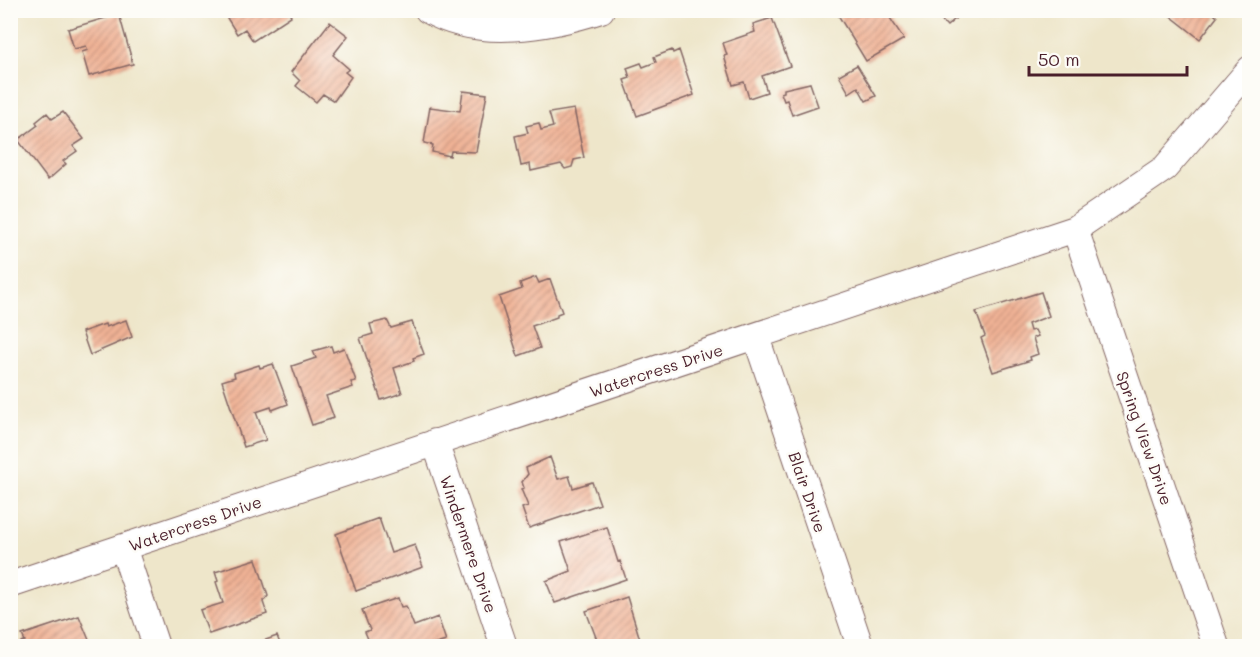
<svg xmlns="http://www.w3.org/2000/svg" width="1260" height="657" viewBox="0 0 1260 657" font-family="Mali,sans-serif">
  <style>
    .building { fill: url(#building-hatch) }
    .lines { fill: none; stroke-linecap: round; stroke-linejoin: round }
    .minor-casing { stroke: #836563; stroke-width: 28 }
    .minor { stroke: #fff; stroke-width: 26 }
    .labels { text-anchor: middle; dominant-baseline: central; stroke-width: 5; stroke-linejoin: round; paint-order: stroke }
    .street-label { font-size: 16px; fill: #4a1f2b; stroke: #fdfcf7 }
  </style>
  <defs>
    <pattern id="building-hatch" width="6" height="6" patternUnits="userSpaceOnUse" patternTransform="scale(1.5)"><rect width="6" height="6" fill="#f0b295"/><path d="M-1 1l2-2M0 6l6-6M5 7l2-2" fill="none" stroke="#c4907a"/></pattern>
  </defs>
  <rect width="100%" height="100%" fill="#fdfcf7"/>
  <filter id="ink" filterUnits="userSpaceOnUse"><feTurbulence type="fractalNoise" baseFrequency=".0167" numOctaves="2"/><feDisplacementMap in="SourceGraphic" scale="12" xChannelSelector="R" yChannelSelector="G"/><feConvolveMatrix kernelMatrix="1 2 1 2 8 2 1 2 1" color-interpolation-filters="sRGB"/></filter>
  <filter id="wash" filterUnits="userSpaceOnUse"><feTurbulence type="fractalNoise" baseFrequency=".008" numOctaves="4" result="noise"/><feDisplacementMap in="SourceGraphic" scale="24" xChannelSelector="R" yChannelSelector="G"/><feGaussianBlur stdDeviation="1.35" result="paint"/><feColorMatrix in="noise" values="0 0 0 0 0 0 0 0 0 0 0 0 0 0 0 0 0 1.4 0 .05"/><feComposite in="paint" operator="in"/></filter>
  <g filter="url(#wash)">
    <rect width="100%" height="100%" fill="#eee6ca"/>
    <g id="blocks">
      <path class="building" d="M233,10h55l3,6 -38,25 -8,-12 -8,5 -10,-16 8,-5z
        M835,10h59l2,4 -6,4 14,21 -38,22z
        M932,10h30l1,2 -16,14z
        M1163,10h47l7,7 -17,22z
        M119,14l14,50 -44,12 -7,-24 6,-2 -2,-4 -12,3 -6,-20z
        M772,18l18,48 -28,10 5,16 -18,6 -5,-16 -11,3 -9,-29 3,-1 -4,-12 32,-11 -2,-8z
        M330,22l18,14 -15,19 16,14 -4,3 6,5 -17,24 -11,-7 -7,8 -20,-16 4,-5 -9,-9z
        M672,50l1,3 6,-3 15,45 -57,21 -13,-36 6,-2 -3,-10 14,-5 2,4 13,-5 -2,-5z
        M857,65l19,31 -10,5 -8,-14 -9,6 -10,-18z
        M810,83l8,23 -26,9 -5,-15 -3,1 -3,-8 3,-1v-3z
        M463,91l24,3 -11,58 -25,-1 -1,5 -18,-4 1,-7 -9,-2 6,-36 30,4z
        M574,109l10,49 -10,2 -2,7 -7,2 -4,-5 -30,7 -1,-7 -9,2 -6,-30 13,-3 -2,-7 13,-3 2,7 12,-3 -4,-14z
        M63,112l21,27 -11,7 4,5 -14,10 3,3 -18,16 -30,-40 20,-15 -2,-3 11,-9 5,6z
        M536,277l3,6 11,-4 12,33 -5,2v3l-25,9 8,22 -22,8 -19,-59 23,-8 -2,-6z
        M1041,292l8,24 -21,8 2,7 5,-1 3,6 -5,2 5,16 -8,3 1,3 -38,12 -12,-34 4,-2 -9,-24z
        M126,320l6,17 -42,18 -8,-23 23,-8 1,3z
        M387,320l4,8 21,-6 12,32 -11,4 1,3 -20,7 8,25 -21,7 -21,-62 13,-4 -3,-10z
        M331,346l2,6 11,-4 12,33 -5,1 2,5 -27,9 8,22 -22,7 -20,-59 24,-8 -3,-7z
        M273,364l15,40 -16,6 -1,-3 -15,5 10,28 -22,7 -22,-66 13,-4 -1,-4 25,-8 1,3z
        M550,457l8,22 11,-3 4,12 19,-6 8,22 -71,24 -7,-20 6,-2 -7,-17 3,-1 -2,-6 6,-8 -2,-6z
        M379,518l12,35 24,-8 8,22 -67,24 -20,-57z
        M607,527l11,35 2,-1 6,18 -71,24 -9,-22 25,-10 -10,-29z
        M256,559l12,37 -5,6 4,12 -58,20 -9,-24 23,-7 -7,-21 2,-1 -3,-9z
        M627,597l15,49h-63l18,-6 -11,-29z
        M398,598l3,9 5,-1 8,20 24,-9 8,24 -17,5h-58l-6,-14 5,-2 -8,-20z
        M79,616l10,24 -16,6h-51l-1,-4 4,-1 -3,-6z
        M277,636l4,10h-32z"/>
    </g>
  </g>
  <g filter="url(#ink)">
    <use href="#blocks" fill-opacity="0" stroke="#836563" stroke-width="1.5"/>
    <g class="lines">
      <defs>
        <path id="minor" d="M428,10c50,30 121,17 173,0
          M1075,229l141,417
          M756,337l104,309
          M435,442l69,204
          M123,547l33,99
          M10,585l1065,-356 90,-61 85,-99"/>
      </defs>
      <use href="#minor" class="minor-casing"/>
      <use href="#minor" class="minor"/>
    </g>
  </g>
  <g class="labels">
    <g class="street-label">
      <text transform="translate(656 370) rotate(-18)">Watercress Drive</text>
      <text transform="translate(1145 438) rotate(71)">Spring View Drive</text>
      <text transform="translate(808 492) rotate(71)">Blair Drive</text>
      <text transform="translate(195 523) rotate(-19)">Watercress Drive</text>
      <text transform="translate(469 544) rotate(71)">Windermere Drive</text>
    </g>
  </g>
  <rect width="1260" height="657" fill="none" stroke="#fdfcf7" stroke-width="36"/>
  <path d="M1029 66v9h158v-9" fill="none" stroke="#4a1f2b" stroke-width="3"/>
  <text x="1038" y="66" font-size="18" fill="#4a1f2b" stroke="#fdfcf7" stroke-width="4.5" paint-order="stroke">50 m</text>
</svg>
